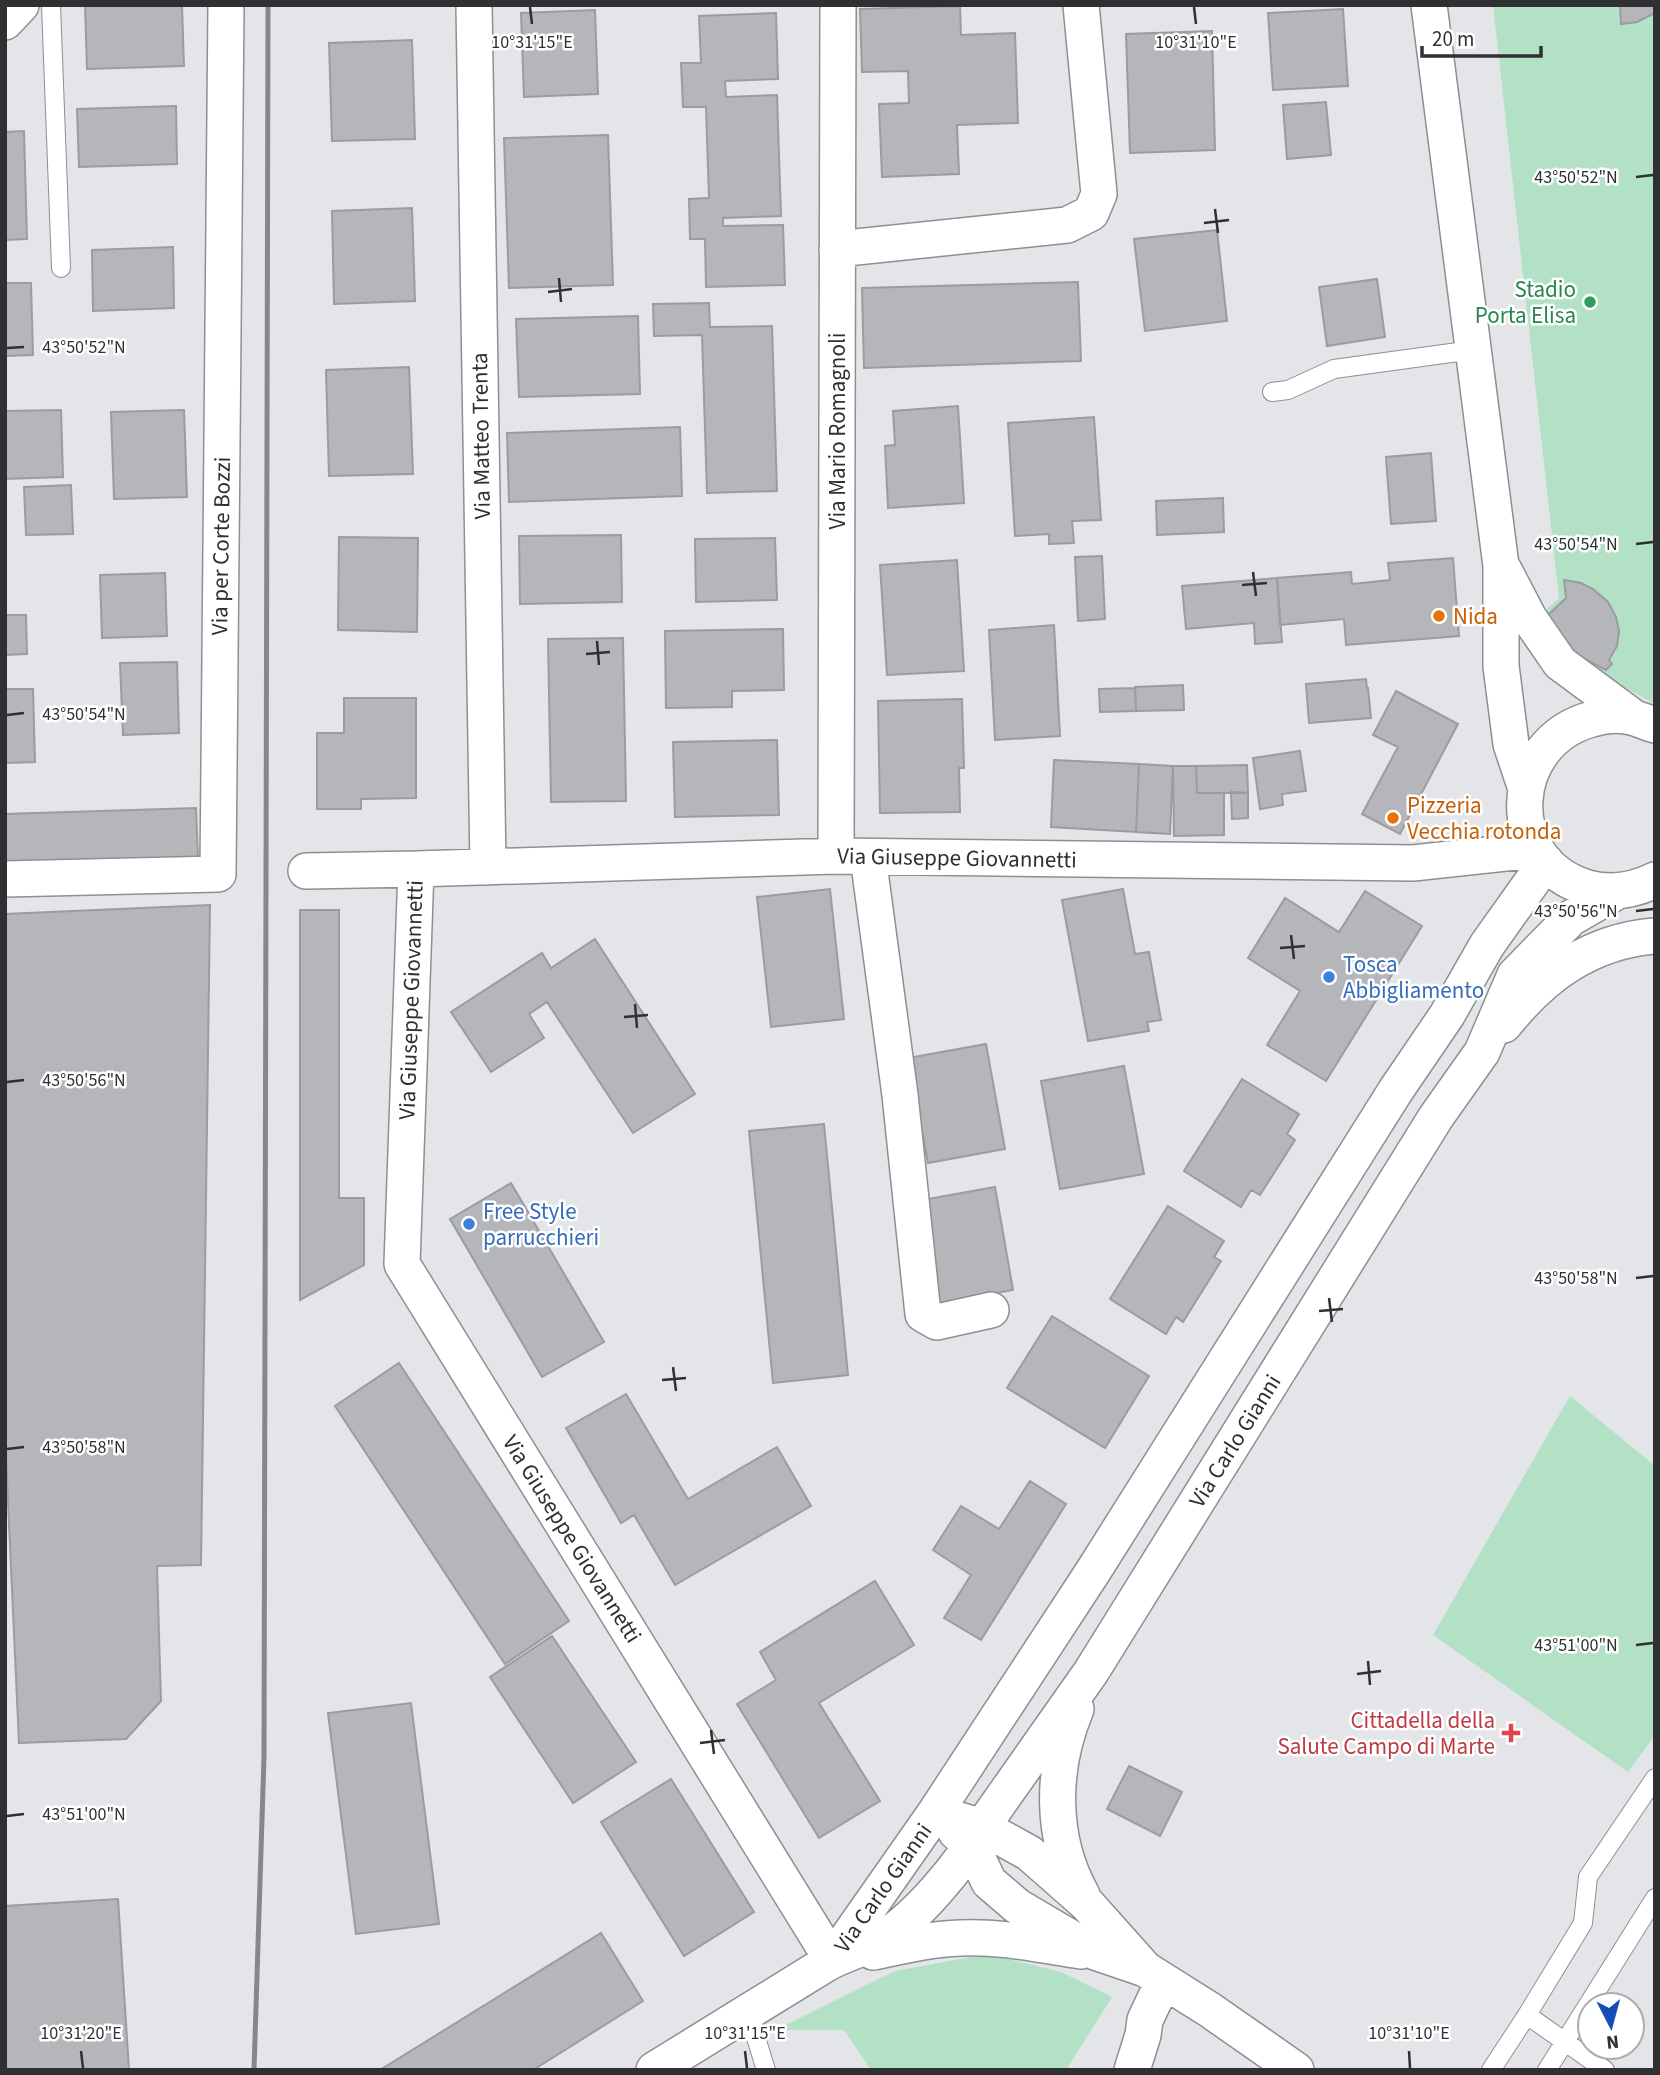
<svg xmlns="http://www.w3.org/2000/svg" width="1660" height="2075" viewBox="0 0 1660 2075" font-family="'Source Sans 3',sans-serif">
  <style>
    .green { fill: #b2e1c6 }
    .building { fill: #b5b6ba; stroke: #9a9c9f; stroke-width: 2 }
    .lines { fill: none; stroke-linecap: round; stroke-linejoin: round }
    .lane-casing { stroke: #8e8f93; stroke-width: 20 }
    .street-casing { stroke: #8e8f93; stroke-width: 38 }
    .lane { stroke: #fff; stroke-width: 18 }
    .street { stroke: #fff; stroke-width: 35 }
    .rail { stroke: #858789; stroke-width: 5 }
    .ticks { fill: none; stroke: #2f3031; stroke-width: 2.5 }
    .leisure-dot { fill: #2e9e5b; stroke: #fff; stroke-width: 2.5 }
    .food-dot { fill: #e8710a; stroke: #fff; stroke-width: 2.5 }
    .shop-dot { fill: #3f7fe0; stroke: #fff; stroke-width: 2.5 }
    .health-dot { fill: #e0444e; stroke: #fff; stroke-width: 2.5 }
    .labels { text-anchor: middle; dominant-baseline: central; stroke-width: 5; stroke-linejoin: round; paint-order: stroke }
    .leisure-label { font-size: 23px; fill: #27864d; stroke: #fff; text-anchor: end }
    .street-label { font-size: 23px; fill: #2f3031; stroke: #fff }
    .food-label { font-size: 23px; fill: #c56008; stroke: #fff; text-anchor: start }
    .shop-label { font-size: 23px; fill: #366cbe; stroke: #fff; text-anchor: start }
    .health-label { font-size: 23px; fill: #be3a42; stroke: #fff; text-anchor: end }
    .ticks-label { font-size: 18px; text-anchor: middle; fill: #2f3031; stroke: #fff; stroke-width: 5; stroke-linejoin: round; paint-order: stroke }
  </style>
  <rect width="100%" height="100%" fill="#e3e5e9"/>
  <path class="green" d="M1493,5h162v699l-84,-46 -31,-42 19,-18z
    M1570,1396l85,70v269l-27,37 -195,-137z
    M987,1954l74,18 51,25 -46,73h-195l-27,-40h-69l120,-59z"/>
  <path class="building" d="M85,5h97l2,61 -97,3z
    M1620,5h35v8l-18,9 -16,2z
    M960,6l1,29 54,-2 3,90 -61,2 2,49 -77,3 -3,-73 30,-1 -1,-32 -46,1 -2,-63z
    M1343,9l5,77 -75,4 -5,-77z
    M595,10l3,84 -74,3 -3,-84z
    M776,13l2,66 -53,2 1,16 51,-2 4,121 -58,2v8l60,-1 2,60 -79,2 -1,-48h-15l-1,-40 20,-1 -3,-91h-23l-2,-44h20l-2,-47z
    M1212,31l3,119 -85,3 -4,-119z
    M412,40l3,99 -83,2 -3,-98z
    M1326,102l5,53 -44,4 -4,-54z
    M176,106l1,58 -98,3 -2,-58z
    M24,131l3,108 -22,1v-108z
    M608,135l5,150 -104,3 -5,-150z
    M412,208l3,93 -81,3 -2,-93z
    M1217,230l10,91 -82,10 -11,-92z
    M173,247l1,61 -81,3 -1,-61z
    M1377,279l8,58 -58,9 -8,-59z
    M1078,282l3,79 -217,7 -2,-80z
    M5,283h26l2,72 -28,1z
    M709,303l1,24 62,-1 5,165 -70,2 -5,-158 -48,1 -1,-32z
    M638,316l2,78 -121,3 -3,-78z
    M409,367l4,107 -84,2 -3,-106z
    M958,406l6,97 -76,5 -3,-62 10,-1 -2,-34z
    M61,410l2,67 -58,2v-68z
    M184,410l3,87 -73,2 -3,-87z
    M1094,417l7,103 -29,1 2,22 -25,1v-10l-34,2 -7,-113z
    M680,427l2,69 -173,6 -2,-69z
    M1431,453l5,68 -45,3 -5,-67z
    M71,485l2,49 -47,1 -2,-48z
    M1223,498l1,34 -67,3 -1,-34z
    M621,535l1,67 -102,2 -1,-68z
    M339,537l79,1 -1,94 -79,-2z
    M775,538l2,62 -81,2 -1,-63z
    M1102,556l3,63 -27,2 -3,-64z
    M1453,558l6,78 -113,9 -2,-26 -64,6 -3,-47 74,-6 1,12 38,-4 -2,-17z
    M957,560l7,111 -77,4 -7,-110z
    M165,573l2,63 -65,2 -2,-63z
    M1277,578l5,64 -27,2 -1,-21 -68,6 -4,-43z
    M1564,580l17,3 12,6 15,13 8,15 3,14 -2,15 -8,14 3,4 -6,6 -33,-17 -25,-38 18,-17z
    M5,615h21l1,39 -22,1z
    M1054,625l6,111 -65,4 -6,-110z
    M783,629l1,61 -52,1v16l-66,1 -1,-77z
    M623,638l3,163 -75,1 -3,-163z
    M177,662l2,71 -56,2 -3,-72z
    M1366,679l1,9h1l3,30 -62,5 -3,-39z
    M1183,685l1,25 -48,1 -1,-24z
    M1135,688l1,23 -36,1 -1,-23z
    M5,689h28l2,73 -30,1z
    M1396,691l62,33 -58,110 -38,-20 36,-67 -25,-12z
    M344,698h72v100l-55,1v10h-44v-76h27z
    M962,699l2,69h-5l1,44 -80,1 -2,-112z
    M777,740l2,75 -104,2 -2,-75z
    M1300,751l6,40 -24,3 1,11 -23,4 -7,-51z
    M1054,760l85,4 -3,68 -85,-5z
    M1139,764l34,2 -3,68 -34,-2z
    M1247,765l1,28h-51l-1,-27z
    M1173,766h23l1,27h27v42l-50,1z
    M1231,792l17,1v25l-16,1z
    M196,808l2,50 -193,7v-51z
    M830,889l14,130 -73,8 -14,-130z
    M1123,889l12,65 14,-2 12,68 -14,2 2,9 -61,10 -26,-141z
    M1365,891l57,35 -96,155 -59,-36 33,-54 -52,-33 37,-60 54,34z
    M210,905l-9,660 -44,1 4,135 -35,38 -107,4 -14,-307v-522z
    M300,910h39v288h25v67l-64,35z
    M595,939l100,155 -62,39 -86,-131 -18,12 15,24 -53,34 -40,-60 91,-59 9,15z
    M986,1044l19,105 -77,14 -20,-105z
    M1124,1066l20,108 -84,15 -19,-108z
    M1242,1079l57,35 -12,20 8,6 -35,55 -9,-5 -10,17 -57,-36z
    M824,1124l24,251 -75,8 -24,-252z
    M511,1183l93,159 -62,35 -92,-158z
    M995,1187l18,103 -77,14 -19,-103z
    M1168,1206l56,35 -10,16 7,4 -38,61 -7,-5 -10,17 -56,-35z
    M1052,1316l97,60 -44,72 -98,-60z
    M399,1363l170,258 -64,43 -170,-258z
    M626,1394l62,105 89,-52 34,59 -136,79 -41,-70 -13,8 -55,-95z
    M1030,1481l36,23 -85,136 -37,-22 27,-43 -38,-25 28,-44 38,23z
    M875,1581l39,64 -95,58 61,98 -61,37 -82,-134 39,-24 -16,-28z
    M552,1636l84,126 -63,41 -83,-126z
    M411,1703l28,221 -83,10 -28,-221z
    M1129,1766l53,26 -22,44 -53,-27z
    M671,1779l83,133 -70,44 -83,-134z
    M118,1899l11,171h-124v-164z
    M601,1933l42,68 -110,69h-153z"/>
  <g class="lines">
    <defs>
      <path id="lane" d="M51,5l10,263
        M1272,392l16,-2 46,-21 139,-19
        M748,2012l18,58
        M1527,2015l78,55
        M1491,2070l36,-55 56,-92 5,-46 67,-99
        M1547,2070l108,-172"/>
      <path id="street" d="M474,5l14,862
        M1429,5l72,561v100l10,78 15,45
        M5,22l16,-17
        M837,249l230,-24 24,-12 8,-19 -18,-189
        M1504,570l25,48 31,45 73,54
        M1655,725c-7,-2 -14,-5 -20,-7 -14,-4 -30,-3 -43,1 -86,23 -92,144 -4,169 23,6 45,3 67,-8
        M836,856l2,-851
        M868,857l32,238 23,219 14,8 54,-12
        M306,871l110,-2
        M5,879l213,-5 8,-869
        M1504,1025c39,-49 86,-84 151,-89
        M1076,1709c-25,60 -26,129 6,186
        M959,1820l23,7 47,26 58,51 58,65 65,41 86,60
        M956,1832l16,14 17,36 28,24 78,46 47,16
        M873,1952c29,-6 57,-13 87,-14 40,-2 81,7 121,13
        M832,1960l-430,-696 14,-395 420,-13 577,7 122,-13
        M832,1960l103,-147 159,-243 302,-480 51,-75 40,-70 59,-83
        M654,2070c57,-35 113,-70 170,-105 17,-10 36,-15 54,-24 37,-20 84,-77 104,-114l109,-155 345,-555 46,-65 33,-77 56,-57 45,-26
        M1132,2070l11,-35 2,-15 18,-38"/>
    </defs>
    <use href="#lane" class="lane-casing"/>
    <use href="#street" class="street-casing"/>
    <use href="#lane" class="lane"/>
    <use href="#street" class="street"/>
    <path class="rail" d="M254,2070l10,-313 4,-1752"/>
  </g>
  <path class="ticks" d="M530,7l2,17M1194,7l2,17M1636,177l17,-2M1215,209l3,24M1204,223l25,-3M559,278l2,24M548,292l24,-3M7,348l17,-1M1636,544l17,-2M1253,572l3,24M1242,585l25,-2M597,641l2,24M586,654l24,-2M7,715l17,-2M1636,911l17,-2M1291,935l3,24M1280,948l25,-2M635,1004l2,24M624,1017l24,-2M7,1082l17,-2M1636,1278l17,-2M1329,1298l3,24M1319,1311l24,-2M673,1367l3,24M662,1380l24,-2M7,1449l17,-2M1636,1645l17,-2M1368,1661l2,24M1357,1674l24,-3M711,1730l3,24M700,1743l25,-3M7,1816l17,-2M81,2051l2,17M745,2051l2,17M1409,2051l1,17"/>
  <circle class="leisure-dot" cx="1590" cy="302" r="7"/>
  <g class="food-dot">
    <circle cx="1439" cy="616" r="7"/>
    <circle cx="1393" cy="818" r="7"/>
  </g>
  <g class="shop-dot">
    <circle cx="1329" cy="977" r="7"/>
    <circle cx="469" cy="1224" r="7"/>
  </g>
  <path class="health-dot" d="M1507.5 1722.5h7v7h7v7h-7v7h-7v-7h-7v-7h7z"/>
  <g class="labels">
    <g class="leisure-label">
      <text x="1576" y="289">Stadio<tspan x="1576" dy="26">Porta Elisa</tspan></text>
    </g>
    <g class="street-label">
      <text transform="translate(837 431) rotate(-90)">Via Mario Romagnoli</text>
      <text transform="translate(481 436) rotate(-91)">Via Matteo Trenta</text>
      <text transform="translate(221 546) rotate(-89)">Via per Corte Bozzi</text>
      <text transform="translate(957 858) rotate(1)">Via Giuseppe Giovannetti</text>
      <text transform="translate(411 1000) rotate(-88)">Via Giuseppe Giovannetti</text>
      <text transform="translate(1235 1441) rotate(-58)">Via Carlo Gianni</text>
      <text transform="translate(572 1539) rotate(58)">Via Giuseppe Giovannetti</text>
      <text transform="translate(883 1888) rotate(-55)">Via Carlo Gianni</text>
    </g>
    <g class="food-label">
      <text x="1453" y="616">Nida</text>
      <text x="1407" y="805">Pizzeria<tspan x="1407" dy="26">Vecchia rotonda</tspan></text>
    </g>
    <g class="shop-label">
      <text x="1343" y="964">Tosca<tspan x="1343" dy="26">Abbigliamento</tspan></text>
      <text x="483" y="1211">Free Style<tspan x="483" dy="26">parrucchieri</tspan></text>
    </g>
    <g class="health-label">
      <text x="1495" y="1720">Cittadella della<tspan x="1495" dy="26">Salute Campo di Marte</tspan></text>
    </g>
  </g>
  <g class="ticks-label">
    <text x="532" y="48">10°31'15"E</text>
    <text x="1196" y="48">10°31'10"E</text>
    <text x="1576" y="183">43°50'52"N</text>
    <text x="84" y="353">43°50'52"N</text>
    <text x="1576" y="550">43°50'54"N</text>
    <text x="84" y="720">43°50'54"N</text>
    <text x="1576" y="917">43°50'56"N</text>
    <text x="84" y="1086">43°50'56"N</text>
    <text x="1576" y="1284">43°50'58"N</text>
    <text x="84" y="1453">43°50'58"N</text>
    <text x="1576" y="1651">43°51'00"N</text>
    <text x="84" y="1820">43°51'00"N</text>
    <text x="81" y="2039">10°31'20"E</text>
    <text x="745" y="2039">10°31'15"E</text>
    <text x="1409" y="2039">10°31'10"E</text>
  </g>
  <rect width="1660" height="2075" fill="none" stroke="#2f3031" stroke-width="14"/>
  <g transform="translate(1611 2026) rotate(174)"><circle r="33" fill="#ffffff" stroke="#acacad" stroke-width="2"/>
  <path d="M0-5L12 26L0 18L-12 26Z" fill="#154cb8"/>
  <text y="-10" font-size="19" font-weight="bold" text-anchor="middle" fill="#2f3031">N</text>
  </g>
  <path d="M1422 46v10h119v-10" fill="none" stroke="#2f3031" stroke-width="3.5"/>
  <text x="1432" y="46" font-size="21" fill="#2f3031" stroke="#ffffff" stroke-width="5" paint-order="stroke">20 m</text>
</svg>
